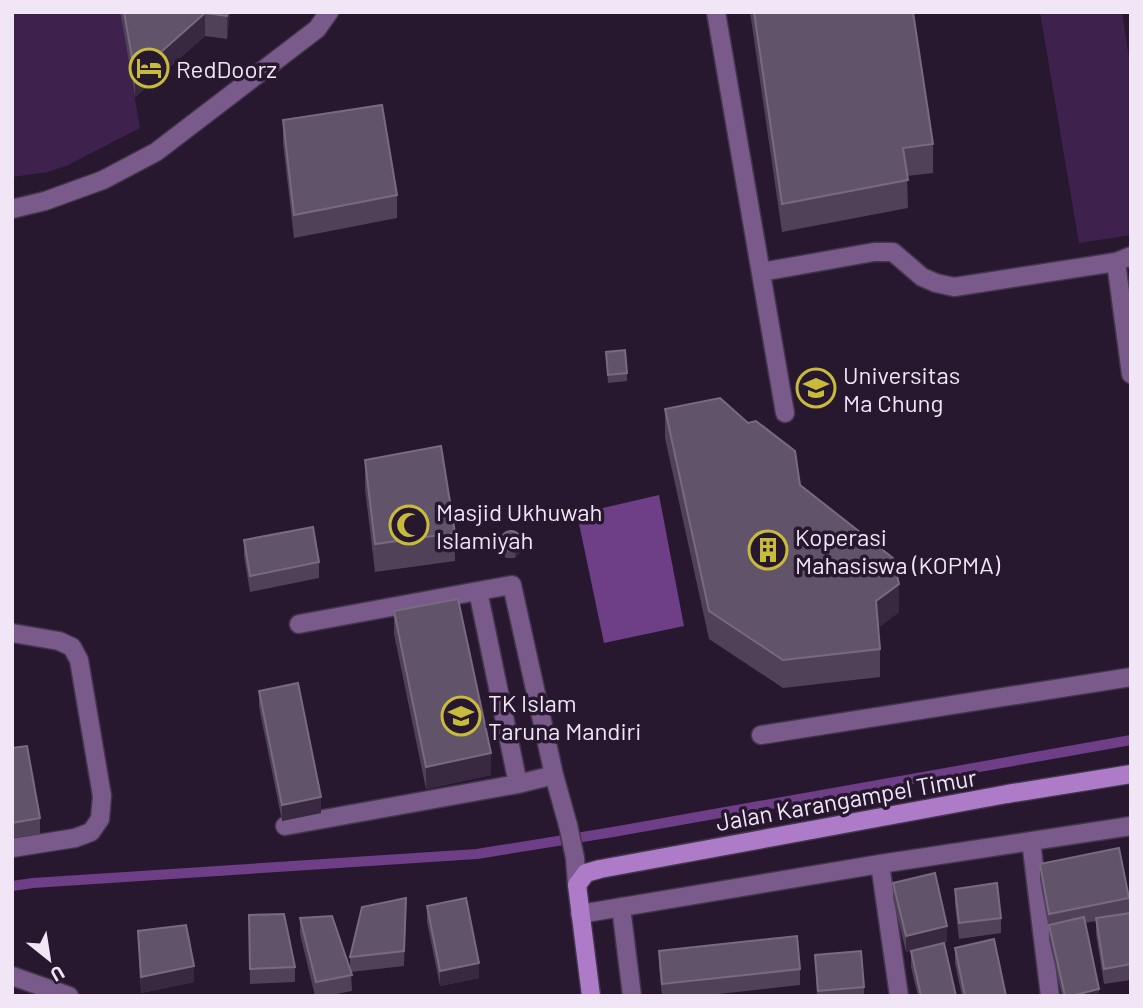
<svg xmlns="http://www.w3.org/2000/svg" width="1143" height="1008" viewBox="0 0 1143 1008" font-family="Barlow,sans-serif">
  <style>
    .green { fill: #3f214d }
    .water { fill: #6e3e86 }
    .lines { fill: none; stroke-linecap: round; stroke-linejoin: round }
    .stream { stroke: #6e3e86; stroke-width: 10 }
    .lane-casing { stroke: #43354b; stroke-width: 21 }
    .street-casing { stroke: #43354b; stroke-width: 21 }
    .secondary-casing { stroke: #43354b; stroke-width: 21 }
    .lane { stroke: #795a8a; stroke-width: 18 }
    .street { stroke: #795a8a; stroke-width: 18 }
    .secondary { stroke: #ad7bc8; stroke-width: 18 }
    .wall { fill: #504159 }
    .shaded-wall { fill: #382941 }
    .building { fill: #61536a; stroke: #786a80; stroke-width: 2 }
    .labels { text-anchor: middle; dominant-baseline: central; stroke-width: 7; stroke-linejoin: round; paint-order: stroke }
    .poi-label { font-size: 24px; fill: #f0e6f6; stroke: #27182f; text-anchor: start }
    .street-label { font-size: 24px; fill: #f0e6f6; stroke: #27182f }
  </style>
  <rect width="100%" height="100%" fill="#27182f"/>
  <path class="green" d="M12,12h108l20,116 -72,37 -20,7 -36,5z
    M1040,12h82l9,59v164l-52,8z"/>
  <path class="water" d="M659,495l25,131 -80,17 -27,-129z"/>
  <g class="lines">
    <path class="stream" d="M12,886l21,-3 444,-29 136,-22 518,-92"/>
    <defs>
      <path id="lane" d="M716,12l69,401
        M1116,262l15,112
        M762,272l112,-20h19l29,25 14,6 18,4 162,-25 15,-6
        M299,624l179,-33
        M761,735l370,-58
        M518,784l-40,-193 34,-6 42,190 14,50
        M285,826l233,-42 36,-9"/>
      <path id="street" d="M12,209l33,-8 58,-21 53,-28 161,-123 12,-17
        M12,633l47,8 13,6 7,13 23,136 -2,23 -9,13 -16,6 -63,10
        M568,825l7,33 2,27
        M1031,841l19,155
        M880,864l19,132
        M621,907l11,89
        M580,914l300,-50 251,-38
        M12,976l57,20"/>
      <path id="secondary" d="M591,996l-14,-111 9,-12 14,-4 407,-75 124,-20"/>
    </defs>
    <use href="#lane" class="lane-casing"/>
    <use href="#street" class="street-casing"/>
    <use href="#secondary" class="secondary-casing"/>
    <use href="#lane" class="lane"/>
    <use href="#street" class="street"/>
    <use href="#secondary" class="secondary"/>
  </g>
  <path class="wall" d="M120,12h110l-3,27 -22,-3 -70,61z
    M750,12h163l20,132v29l-26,3 1,32 -126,24z
    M283,120l114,75v23l-103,20 -11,-95z
    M606,352l21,21v8l-19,2z
    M665,409l135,76 99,127 -21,16 2,21v28l-97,11 -74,-49 -44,-201z
    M365,460l90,73v28l-80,11 -10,-83z
    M501,538l20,13 -6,7h-9l-4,-6z
    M244,540l75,22v16l-69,14 -6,-36z
    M394,611l97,164 -65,14 -32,-155z
    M259,691l62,122 -39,8 -23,-114z
    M12,748l28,70v16l-28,4z
    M1040,864l89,34v15h2v67l-27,4 -8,-50v-13l-11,2 14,73h-37l-13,-56v-10l-9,-50z
    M893,883l54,59 -41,10 -13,-53z
    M955,889l46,29v15l-42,6 -4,-35z
    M427,906l52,72 -39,8 -13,-64z
    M406,913l-2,53 -53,6 1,19 -26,5h-11l-15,-62v-16l50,52v-13z
    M249,915l46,52v15l-45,2z
    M138,931l56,51 -53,11z
    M955,948l51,48h-44l-7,-32z
    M659,951l141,18v16l-99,11h-39l-3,-30z
    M911,951l45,45h-38l-7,-29z
    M815,955l49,32v9h-47z"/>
  <path class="shaded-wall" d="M228,12h2l-3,27v-23z
    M205,13v23l-70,61v-22z
    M521,543v8l-6,7v-8z
    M899,584v28l-23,18v-29z
    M491,753v22l-65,14v-22z
    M321,797v16l-39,8v-16z
    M947,926v16l-41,10v-16z
    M479,963v15l-39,8v-15z
    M194,966v16l-53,11v-16z
    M1099,989v7h-28z"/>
  <path class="building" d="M124,12h104l-1,4 -22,-3 -70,62z
    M754,12h159l20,132 -30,4 5,32 -126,24z
    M382,105l15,90 -103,20 -11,-95z
    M625,350l2,23 -19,2 -2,-23z
    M720,398l28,25 8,-2 39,30 5,34 93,73 6,26 -23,17 4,48 -97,11 -74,-49 -44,-202z
    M441,446l14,87 -80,11 -10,-84z
    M313,527l6,35 -69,14 -6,-36z
    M501 541a10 10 0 1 1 20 0a10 10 0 1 1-20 0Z
    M458,599l33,154 -65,14 -32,-156z
    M298,683l23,114 -39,8 -23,-114z
    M27,746l13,72 -28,5v-75z
    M1119,848l10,50 -80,16 -9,-50z
    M935,873l12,53 -41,10 -13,-53z
    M997,883l4,35 -42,5 -4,-34z
    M406,898l-2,53 -54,6 12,-50z
    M466,898l13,65 -39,8 -13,-65z
    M1131,913v51l-27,5 -8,-51z
    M284,914l11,53 -45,2 -1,-54z
    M332,916l20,59 -36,7 -16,-64z
    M1084,917l15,72 -28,7h-6l-16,-71z
    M186,925l8,41 -53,11 -3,-46z
    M797,936l3,33 -138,15 -3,-33z
    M994,939l12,57h-41l-10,-48z
    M944,943l12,53h-35l-10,-45z
    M861,951l3,36 -46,4 -3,-36z"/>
  <defs>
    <symbol id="hotel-ring" viewBox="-11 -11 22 22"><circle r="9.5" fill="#27182f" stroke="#c8bb3b" stroke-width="1.5"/><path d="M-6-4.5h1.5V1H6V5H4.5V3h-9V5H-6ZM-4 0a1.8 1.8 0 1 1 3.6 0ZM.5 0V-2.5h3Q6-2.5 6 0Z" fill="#c8bb3b"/></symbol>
    <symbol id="university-ring" viewBox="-11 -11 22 22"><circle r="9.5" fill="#27182f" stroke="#c8bb3b" stroke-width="1.5"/><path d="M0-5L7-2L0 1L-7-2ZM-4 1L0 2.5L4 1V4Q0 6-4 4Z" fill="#c8bb3b"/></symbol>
    <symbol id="mosque-ring" viewBox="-11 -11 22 22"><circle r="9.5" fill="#27182f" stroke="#c8bb3b" stroke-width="1.5"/><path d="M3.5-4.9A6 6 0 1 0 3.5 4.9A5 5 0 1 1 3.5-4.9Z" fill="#c8bb3b"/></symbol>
    <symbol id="building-ring" viewBox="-11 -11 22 22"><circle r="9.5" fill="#27182f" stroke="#c8bb3b" stroke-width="1.5"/><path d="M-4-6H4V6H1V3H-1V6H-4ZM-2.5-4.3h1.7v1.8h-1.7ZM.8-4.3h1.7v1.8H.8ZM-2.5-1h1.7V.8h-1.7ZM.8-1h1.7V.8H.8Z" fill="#c8bb3b"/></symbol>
    <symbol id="school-ring" viewBox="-11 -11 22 22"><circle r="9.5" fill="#27182f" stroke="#c8bb3b" stroke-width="1.5"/><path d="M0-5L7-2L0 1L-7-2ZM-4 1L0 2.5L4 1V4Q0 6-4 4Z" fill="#c8bb3b"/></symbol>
  </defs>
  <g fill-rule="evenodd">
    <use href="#hotel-ring" x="127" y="46" width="44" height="44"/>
    <use href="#university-ring" x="794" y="366" width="44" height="44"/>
    <use href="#mosque-ring" x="387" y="503" width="44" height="44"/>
    <use href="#building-ring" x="746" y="528" width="44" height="44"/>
    <use href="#school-ring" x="439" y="694" width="44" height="44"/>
  </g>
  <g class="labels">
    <g class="poi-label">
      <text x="176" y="68">RedDoorz</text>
      <text x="843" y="374">Universitas<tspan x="843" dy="28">Ma Chung</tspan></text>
      <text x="436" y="511">Masjid Ukhuwah<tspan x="436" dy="28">Islamiyah</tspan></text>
      <text x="795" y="536">Koperasi<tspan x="795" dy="28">Mahasiswa (KOPMA)</tspan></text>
      <text x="488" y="702">TK Islam<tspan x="488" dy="28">Taruna Mandiri</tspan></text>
    </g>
    <g class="street-label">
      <text transform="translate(846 799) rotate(-10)">Jalan Karangampel Timur</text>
    </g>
  </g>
  <rect width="1143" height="1008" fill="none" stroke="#f0e6f6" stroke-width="28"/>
  <g transform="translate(49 959) rotate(150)" stroke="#27182f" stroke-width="5" paint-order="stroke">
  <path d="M0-5L12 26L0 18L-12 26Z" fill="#f0e6f6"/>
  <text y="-10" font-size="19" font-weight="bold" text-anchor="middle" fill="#f0e6f6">U</text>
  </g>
</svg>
